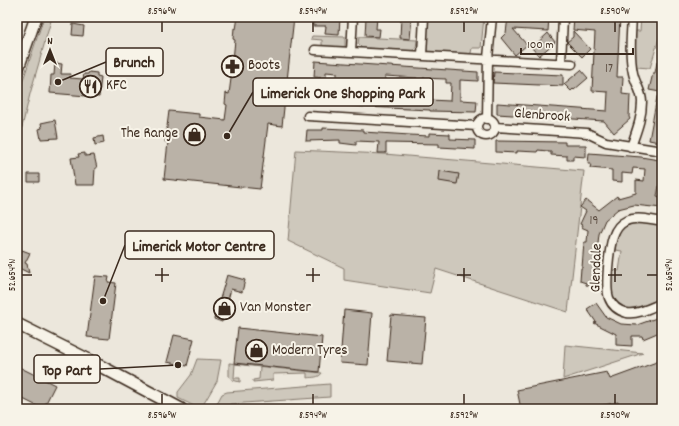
<svg xmlns="http://www.w3.org/2000/svg" width="679" height="426" viewBox="0 0 679 426" font-family="Dekko,sans-serif">
  <style>
    .green { fill: #cec8bc; stroke: #84796d }
    .building { fill: #bab2a7; stroke: #3b2a1e; fill-rule: evenodd }
    .lines { fill: none; stroke-linecap: round; stroke-linejoin: round }
    .minor-casing { stroke: #3b2a1e; stroke-width: 11 }
    .secondary-casing { stroke: #3b2a1e; stroke-width: 14 }
    .minor { stroke: #f7f3e8; stroke-width: 8 }
    .secondary { stroke: #f7f3e8; stroke-width: 11 }
    .ticks { fill: none; stroke: #3b2a1e; stroke-width: 1.5 }
    .labels { text-anchor: middle; dominant-baseline: central; stroke-width: 4; stroke-linejoin: round; paint-order: stroke }
    .number-label { font-size: 13px; fill: #5b4c40 }
    .poi-label { font-size: 15px; fill: #3b2a1e; stroke: #f7f3e8; text-anchor: start }
    .street-label { font-size: 15px; fill: #3b2a1e; stroke: #f7f3e8 }
    .leader { fill: none; stroke: #3b2a1e; stroke-width: 1.5 }
    .callout-dot { fill: #3b2a1e; stroke: #f7f3e8; stroke-width: 1.5 }
    .callout { fill: #f7f3e8; stroke: #3b2a1e; stroke-width: 1.5 }
    .callout-label { font-size: 16px; text-anchor: middle; font-weight: bold; fill: #3b2a1e }
    .neatline { fill: none; stroke: #3b2a1e; stroke-width: 1.5 }
    .ticks-label { font-size: 10px; text-anchor: middle; fill: #3b2a1e }
  </style>
  <rect width="100%" height="100%" fill="#ece7dc"/>
  <filter id="ink" filterUnits="userSpaceOnUse"><feTurbulence type="fractalNoise" baseFrequency=".025" numOctaves="2"/><feDisplacementMap in="SourceGraphic" scale="8" xChannelSelector="R" yChannelSelector="G"/><feConvolveMatrix kernelMatrix="1 2 1 2 8 2 1 2 1" color-interpolation-filters="sRGB"/></filter>
  <g filter="url(#ink)">
    <path class="green" d="M44,17h8l-22,77 -13,54v-50z
      M427,17h57l-3,31h-9l-1,5 -4,2 -39,-2 -2,-2z
      M641,17h21v11l-12,40 -14,-1 -2,-6 1,-30h5z
      M312,36l33,1v10l-21,-1 -2,-1v-5l-11,-1z
      M359,37l58,3 -1,8 -4,3 -50,-3 -4,-4z
      M296,150l88,4 200,17 -16,141 -132,-43 -6,24 -86,-13v-12l-56,-27z
      M648,222l14,2v75c-14,6 -31,16 -45,5 -4,-4 -6,-9 -7,-14 0,-7 1,-13 2,-20l7,1 3,-20 -7,-1c2,-23 11,-27 33,-28z
      M565,345l78,8 -80,26z
      M197,359l24,1 -4,21 -14,24 -7,2 -18,-9v-6l13,-17z
      M229,363l9,1 84,9c-3,5 -9,4 -15,5v-5l-34,1v6l-20,2v-2l6,-1 1,-12 -25,-3 -1,14h6v4l-8,-2 -3,-3z
      M330,384v13l-100,7 -2,5h-14l8,-15 5,-2z"/>
    <path class="building" d="M238,17h56l-12,109 -14,-2 -8,65 -96,-10 4,-37h-3l4,-31 30,3v3l26,3 2,-15 -2,-1 1,-11 3,1 3,-23h-3l1,-11h3l2,-20 -2,-1 1,-11 2,1z
      M329,17h11l-1,18 -14,-1 1,-8h-13v-8h16z
      M366,17h11l-1,12h4l-1,8 -14,-1z
      M401,17h11l-2,22 -10,-1z
      M508,17h41l-1,14 -35,-2 14,16 -12,10 -14,-17 5,-5z
      M574,17h11v2h24v-2h11l-3,60h6l-1,17 8,1 -1,22 1,2 -16,14 -10,-12 -107,-7v-11l110,8 1,-19 -16,-1 3,-59 -22,-2z
      M73,24l11,2 -1,10 -11,-1z
      M573,31l17,18 -8,8 -15,-15 6,-5z
      M548,33l7,9 -16,14 -7,-8z
      M315,61l163,11v9l-18,-1v20l17,1 -1,11 -46,-1v-1l-64,-3 -61,-5v-8l32,1v-22l-11,-1v6l-12,-1zM385,76l32,2 -1,12h-7l-1,8 -27,-1 -4,-2 1,-9h7zM423,78l23,1v4h5l-1,18 -21,-1v-1l-7,-1zM345,79l13,1 -1,16 -13,-1z
      M657,62l5,1 -1,11h1v9l-2,9 -11,-2 4,-17h2z
      M55,63l7,1 -1,10h10l-1,4 13,1 1,-5h4l1,-2 8,1v3l4,1 -2,20 -49,-4 1,-18h3z
      M581,70l7,8 -14,12 -1,-1 -2,2 -7,-7z
      M494,72l69,3v11l-70,-3z
      M657,97l5,1v30l-3,14 -10,-2z
      M55,120l3,18 -17,1 -2,-10 3,-1 -1,-5z
      M323,128l40,2v2l47,3 19,1v-3l21,1v5l25,1v9l-36,-2v-3l-53,-1v10h-8l1,-11 -23,-1v4l-16,-2v-3l-34,1 1,-11h16z
      M103,136l1,7 -9,2 -1,-7z
      M496,141l69,1v3h21v12l-13,-1v4h-6v-4l-16,-1v-3h-3v-1l-10,-1 -1,2 -20,-1v2l-21,-1z
      M85,153v3l9,-1 3,13h-2l-1,17h-19l-4,-27 8,-1 -1,-3z
      M589,153l52,4 18,3v2l3,1v18h-2l-3,15 5,1v11l-28,-3 -16,4 -13,11 -6,14 -6,52 -7,-1v-2l-6,-2 1,-13h1l2,-26h3l1,-12 -7,-3 1,-2 -2,-1 6,-13 -6,-4 6,-7 13,10 18,-14 1,2 18,-5v-13l8,1 1,-12 -12,-1 -1,6 -10,-1v9l-10,-1v-11l-22,-2 1,-4h-3z
      M440,171l19,3 -2,10 -18,-3z
      M28,174h11v8h-11z
      M22,250l8,3 -5,10 2,1 2,9 -12,-6 1,-8z
      M227,275l18,5 -3,12 -11,-3 -9,33 -8,-3z
      M95,276l14,1 -1,5 8,1 -7,56 -22,-2z
      M596,303l10,14 15,7 16,1 25,-9v15l-19,8 -1,-3h-10v10l-16,-1v-11l-22,-11 2,-1 -9,-13z
      M344,310l28,3 -4,52 -28,-2z
      M391,315l35,3 -4,46 -35,-3z
      M238,328l84,9 -3,35 -85,-9z
      M174,335l20,4 -7,27 -20,-4z
      M662,360v49h-42l-2,-7 -32,7h-65l-4,-19 90,-18 3,7z
      M17,366l38,19 -12,24 -26,-13z"/>
    <g class="lines">
      <defs>
        <path id="minor" d="M315,50l257,14
          M351,51l2,-34
          M422,55l2,-38
          M561,63l2,-46
          M308,116l169,10
          M477 127a9 9 0 1 1 18 0a9 9 0 1 1-18 0Z
          M487,119l1,-61 4,-41
          M495,127l92,6 19,9 56,9
          M631,147c5,-15 11,-29 11,-45 0,-10 -7,-19 -9,-29 -4,-18 -2,-38 -1,-56
          M662,222c-10,-2 -26,-6 -36,-1 -7,3 -11,10 -13,16 -4,12 -8,50 -4,61 3,8 10,13 18,15 11,2 25,-6 35,-10"/>
        <path id="secondary" d="M17,71l19,-54
          M17,324l70,35 94,50"/>
      </defs>
      <use href="#minor" class="minor-casing"/>
      <use href="#secondary" class="secondary-casing"/>
      <use href="#minor" class="minor"/>
      <use href="#secondary" class="secondary"/>
    </g>
  </g>
  <path class="ticks" d="M162,22v10M313,22v10M464,22v10M615,22v10M162,268v14M313,268v14M464,268v14M615,268v14M22,275h10M155,275h14M306,275h14M457,275h14M608,275h14M647,275h10M162,394v10M313,394v10M464,394v10M615,394v10"/>
  <defs>
    <symbol id="pharmacy-ring" viewBox="-11 -11 22 22"><circle r="9.5" fill="#f7f3e8" stroke="#3b2a1e" stroke-width="1.5"/><path d="M-2-6h4v4h4v4h-4v4h-4v-4h-4v-4h4Z" fill="#3b2a1e"/></symbol>
    <symbol id="restaurant-ring" viewBox="-11 -11 22 22"><circle r="9.5" fill="#f7f3e8" stroke="#3b2a1e" stroke-width="1.5"/><path d="M-5-6h1v4h1v-4h1v4h1v-4h1v5L-1.5 .5V6h-2V.5L-5-1ZM5-6V6H3V1.5H1.5Q1.5-4 5-6Z" fill="#3b2a1e"/></symbol>
    <symbol id="shop-ring" viewBox="-11 -11 22 22"><circle r="9.5" fill="#f7f3e8" stroke="#3b2a1e" stroke-width="1.5"/><path d="M-5-2.5h2.3a2.7 3.5 0 0 1 5.4 0H5L5.5 6h-11ZM-1.5-2.5h3a1.5 2.3 0 0 0-3 0Z" fill="#3b2a1e"/></symbol>
  </defs>
  <g fill-rule="evenodd">
    <use href="#pharmacy-ring" x="220" y="54" width="25" height="25"/>
    <use href="#restaurant-ring" x="78" y="74" width="25" height="25"/>
    <use href="#shop-ring" x="182" y="122" width="25" height="25"/>
    <use href="#shop-ring" x="212" y="296" width="25" height="25"/>
    <use href="#shop-ring" x="244" y="338" width="25" height="25"/>
  </g>
  <g class="labels">
    <g class="number-label">
      <text x="609" y="69">17</text>
      <text x="594" y="221">19</text>
    </g>
    <g class="poi-label">
      <text x="248" y="66">Boots</text>
      <text x="106" y="86">KFC</text>
      <text x="178" y="134" text-anchor="end">The Range</text>
      <text x="240" y="308">Van Monster</text>
      <text x="272" y="351">Modern Tyres</text>
    </g>
    <g class="street-label">
      <text transform="translate(542 116) rotate(4)">Glenbrook</text>
      <text transform="translate(597 268) rotate(-88)">Glendale</text>
    </g>
  </g>
  <path class="leader" d="M58 82L106 62M227 136L253 92M103 301L125 245M178 365L100 369"/>
  <g class="callout-dot">
    <circle cx="58" cy="82" r="4"/>
    <circle cx="227" cy="136" r="4"/>
    <circle cx="103" cy="301" r="4"/>
    <circle cx="178" cy="365" r="4"/>
  </g>
  <g class="callout">
    <rect x="106" y="48" width="57" height="28" rx="4"/>
    <rect x="253" y="78" width="180" height="28" rx="4"/>
    <rect x="125" y="231" width="149" height="28" rx="4"/>
    <rect x="34" y="355" width="66" height="28" rx="4"/>
  </g>
  <g class="callout-label">
    <text x="134" y="67">Brunch</text>
    <text x="343" y="98">Limerick One Shopping Park</text>
    <text x="199" y="251">Limerick Motor Centre</text>
    <text x="67" y="375">Top Part</text>
  </g>
  <rect width="679" height="426" fill="none" stroke="#f7f3e8" stroke-width="44"/>
  <g transform="translate(50 50)" stroke="#f7f3e8" stroke-width="3" paint-order="stroke">
  <path d="M0-3L7 15L0 10L-7 15Z" fill="#3b2a1e"/>
  <text y="-6" font-size="11" font-weight="bold" text-anchor="middle" fill="#3b2a1e">N</text>
  </g>
  <path d="M521 48v6h112v-6" fill="none" stroke="#3b2a1e" stroke-width="2"/>
  <text x="527" y="48" font-size="12" fill="#3b2a1e" stroke="#f7f3e8" stroke-width="3" paint-order="stroke">100 m</text>
  <rect x="22" y="22" width="635" height="382" class="neatline"/>
  <g class="ticks-label">
    <text x="162" y="14">8.596°W</text>
    <text x="313" y="14">8.594°W</text>
    <text x="464" y="14">8.592°W</text>
    <text x="615" y="14">8.590°W</text>
    <text transform="translate(11 275) rotate(-90)" y="4">52.654°N</text>
    <text transform="translate(668 275) rotate(-90)" y="4">52.654°N</text>
    <text x="162" y="418">8.596°W</text>
    <text x="313" y="418">8.594°W</text>
    <text x="464" y="418">8.592°W</text>
    <text x="615" y="418">8.590°W</text>
  </g>
</svg>
